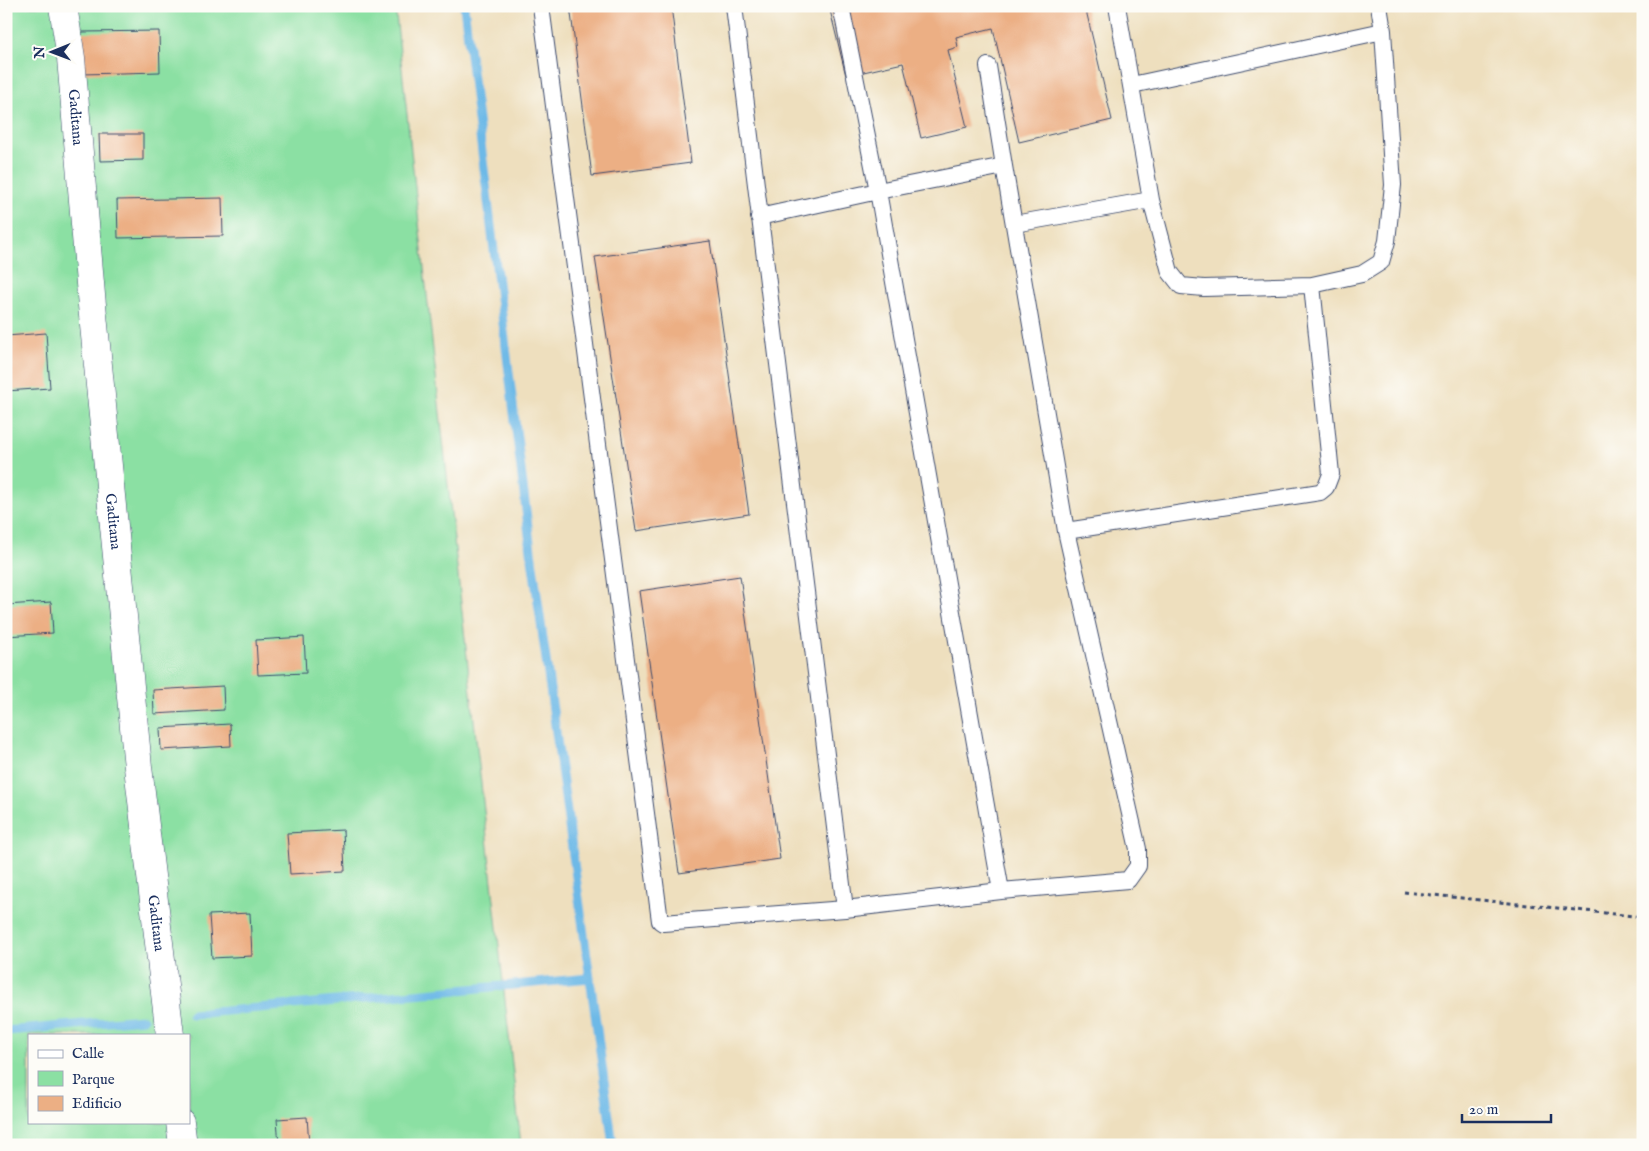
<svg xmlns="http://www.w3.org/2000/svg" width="1649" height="1151" viewBox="0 0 1649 1151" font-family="'IM FELL English',serif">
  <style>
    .green { fill: #8be0a3; stroke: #538880; fill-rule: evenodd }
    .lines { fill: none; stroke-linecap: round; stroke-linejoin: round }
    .stream { stroke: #6db9e7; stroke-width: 9 }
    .building { fill: #ecaf84 }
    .service-casing { stroke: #3b496c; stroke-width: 18 }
    .minor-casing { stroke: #3b496c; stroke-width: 29 }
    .path { stroke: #3b496c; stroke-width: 3; stroke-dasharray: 4 4; stroke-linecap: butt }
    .service { stroke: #fff; stroke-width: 16 }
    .minor { stroke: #fff; stroke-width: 28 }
    .labels { text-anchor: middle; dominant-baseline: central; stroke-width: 5; stroke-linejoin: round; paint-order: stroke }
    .street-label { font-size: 15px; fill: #1b2f5e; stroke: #fdfcf7 }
  </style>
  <rect width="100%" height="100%" fill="#fdfcf7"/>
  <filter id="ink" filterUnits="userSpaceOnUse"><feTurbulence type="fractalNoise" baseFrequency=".02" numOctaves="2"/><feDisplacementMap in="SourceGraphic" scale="10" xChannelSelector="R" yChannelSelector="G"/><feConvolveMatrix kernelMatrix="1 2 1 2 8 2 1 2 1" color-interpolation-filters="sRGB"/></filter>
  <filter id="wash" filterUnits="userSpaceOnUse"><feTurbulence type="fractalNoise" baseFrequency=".0096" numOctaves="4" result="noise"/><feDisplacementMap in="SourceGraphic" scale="20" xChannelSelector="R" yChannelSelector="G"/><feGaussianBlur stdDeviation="1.12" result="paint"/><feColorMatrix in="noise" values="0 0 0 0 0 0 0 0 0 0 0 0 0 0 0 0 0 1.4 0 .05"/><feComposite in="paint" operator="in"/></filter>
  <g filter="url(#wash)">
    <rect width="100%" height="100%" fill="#eedfbe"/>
    <path class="green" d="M6,6h389l126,1139h-515zM29,1035h160v87h-160z"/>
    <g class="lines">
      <path class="stream" d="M464,6l67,545 82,594
        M192,1014l398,-36
        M6,1031l137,-12"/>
    </g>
    <g id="blocks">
      <path class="building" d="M570,6h101l20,157 -99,13z
        M829,6h256l27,114 -93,22 -26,-114 -37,9 2,10 -10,3 19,77 -46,11 -18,-75 -57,13z
        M159,31l1,41 -78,2v-42z
        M6,128h2l2,23h-4z
        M99,134h44v26l-43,1z
        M222,198l1,38 -105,2 -1,-38z
        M710,241l39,273 -113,17 -41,-274z
        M46,333l4,55 -44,3v-55z
        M740,576l40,283 -101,14 -40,-282z
        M51,602l2,31 -47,3v-31z
        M304,637l2,36 -48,2 -2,-35z
        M223,686l1,24 -70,4 -1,-24z
        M230,724l1,22 -70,4 -1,-22z
        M343,830l2,41 -55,3 -3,-41z
        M250,913l2,43 -40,2 -3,-43z
        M307,1117l2,27 -30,1 -2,-26z"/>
    </g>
  </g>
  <g filter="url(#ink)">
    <use href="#blocks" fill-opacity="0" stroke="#3b496c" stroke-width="1"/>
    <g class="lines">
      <defs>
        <path id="service" d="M541,6l119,915 3,2 182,-14 156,-18 127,-11 10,-14v-17l-72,-318 -62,-365 -16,-100
          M734,6l111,903
          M841,6l37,185 123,700
          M1132,85l251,-54 -4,-25
          M759,217l119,-26 126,-25
          M1014,224l137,-24
          M1312,285l50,-11 19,-12 6,-21 6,-56 -10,-154
          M1066,531l254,-39 6,-5 5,-13 -19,-189 -108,3 -23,-2 -11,-14 -19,-72 -34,-194"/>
        <g id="minor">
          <path id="s1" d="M63,6l8,52 20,237 47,472 32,268"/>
          <path d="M180,1122l3,23"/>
        </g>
      </defs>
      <use href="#service" class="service-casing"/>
      <use href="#minor" class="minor-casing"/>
      <path class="path" d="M1404,892l239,25"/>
      <use href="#service" class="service"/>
      <use href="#minor" class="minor"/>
    </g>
  </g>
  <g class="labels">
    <g class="street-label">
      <text stroke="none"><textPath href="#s1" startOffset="112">Gaditana</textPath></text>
      <text stroke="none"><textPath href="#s1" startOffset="518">Gaditana</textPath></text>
      <text stroke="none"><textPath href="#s1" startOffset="922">Gaditana</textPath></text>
    </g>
  </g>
  <rect width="1649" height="1151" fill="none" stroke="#fdfcf7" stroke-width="25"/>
  <rect x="28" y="1034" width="162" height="90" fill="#fdfcf7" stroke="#a3aaba"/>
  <rect x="38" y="1050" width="25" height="8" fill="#ffffff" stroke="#a3aaba"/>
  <text x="72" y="1058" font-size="15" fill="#1b2f5e">Calle</text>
  <rect x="38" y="1071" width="25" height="15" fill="#8be0a3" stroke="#a3aaba"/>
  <text x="72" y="1084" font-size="15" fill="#1b2f5e">Parque</text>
  <rect x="38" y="1096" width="25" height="15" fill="#ecaf84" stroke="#a3aaba"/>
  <text x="72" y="1108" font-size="15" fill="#1b2f5e">Edificio</text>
  <g transform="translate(52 52) rotate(269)" stroke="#fdfcf7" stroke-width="4" paint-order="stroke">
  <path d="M0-4L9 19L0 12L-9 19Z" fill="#1b2f5e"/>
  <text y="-8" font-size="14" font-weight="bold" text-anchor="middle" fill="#1b2f5e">N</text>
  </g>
  <path d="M1462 1114v8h89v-8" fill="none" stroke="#1b2f5e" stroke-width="2.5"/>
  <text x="1469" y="1114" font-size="15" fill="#1b2f5e" stroke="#fdfcf7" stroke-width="4" paint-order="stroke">20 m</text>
</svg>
